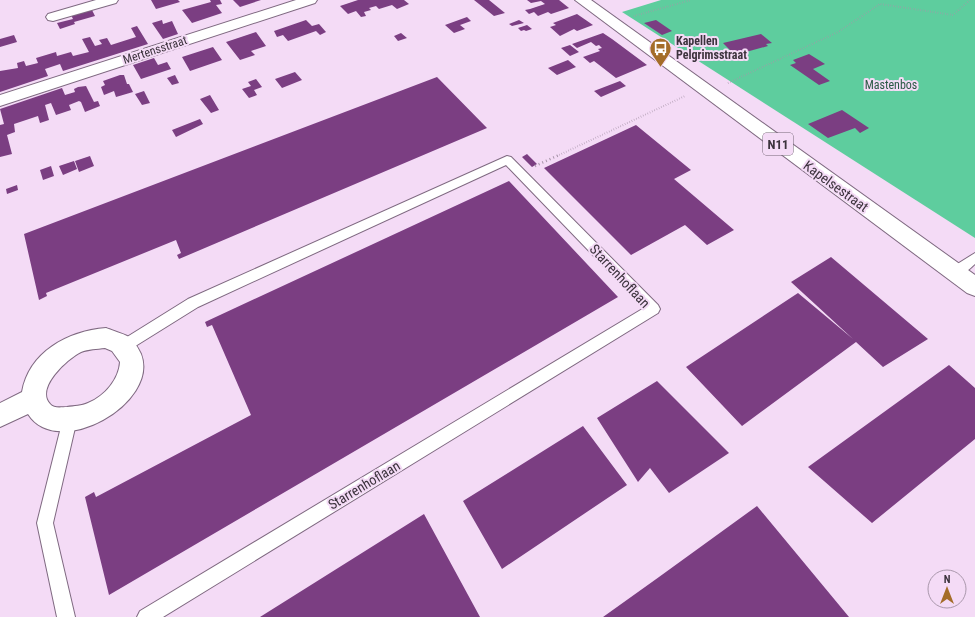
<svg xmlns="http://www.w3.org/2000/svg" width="975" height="617" viewBox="0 0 975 617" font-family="'Roboto Condensed',sans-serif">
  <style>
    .green { fill: #5ecd9e }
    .building { fill: #7b3e82 }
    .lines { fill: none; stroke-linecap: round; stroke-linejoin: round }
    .lane-casing { stroke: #7f6981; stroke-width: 2 }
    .street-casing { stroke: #7f6981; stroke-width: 2 }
    .primary-casing { stroke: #7f6981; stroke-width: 2 }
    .path-far1 { stroke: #a795a9; stroke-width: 2; stroke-dasharray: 0.5 2; stroke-linecap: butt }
    .path { stroke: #a795a9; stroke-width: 2.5; stroke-dasharray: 1 3; stroke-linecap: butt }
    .lane { fill: #fff; fill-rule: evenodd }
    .street { fill: #fff; fill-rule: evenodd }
    .primary { fill: #fff; fill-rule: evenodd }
    .labels { text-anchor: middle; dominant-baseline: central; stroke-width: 4; stroke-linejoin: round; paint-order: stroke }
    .far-poi-label { font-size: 12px; font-weight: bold; fill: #3c333d; stroke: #f4dbf6; text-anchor: start }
    .far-street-label { font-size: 12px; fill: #3c333d; stroke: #f4dbf6 }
    .far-park-label { font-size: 12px; fill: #2a5945; stroke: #f4dbf6 }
    .shield { fill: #f4dbf6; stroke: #736574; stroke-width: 1 }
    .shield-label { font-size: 13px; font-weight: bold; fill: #3c333d }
    .street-label { font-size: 14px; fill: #3c333d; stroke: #f4dbf6 }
  </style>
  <rect width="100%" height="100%" fill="#f4dbf6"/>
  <path class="green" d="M661,0h314v238l-353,-226z"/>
  <path class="building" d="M151,0h27l2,2 -24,7z
    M210,0h10l2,4 -6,1 6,8 -30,10 -10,-13 29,-8z
    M233,0h28l-21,7z
    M358,0h46l5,4 -12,5 -5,-4 -13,4 -3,-3 -7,2 2,2 -7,2 2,4 -5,1 -5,-6 -8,3 -8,-8z
    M474,0h15l16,13 -11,3z
    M527,0h32l10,8 -18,6 -3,-2 -10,4 -4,-4 -5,2 -4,-4 5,-1 15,-5 -4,-3 -10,2z
    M92,10l3,6 -21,6 1,2 -15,5 -3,-6 16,-4 -2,-4z
    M577,14l16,11 -16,6 -3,-2 -14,7 -10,-9 6,-2 -3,-2z
    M467,17l4,4 -11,4 5,4 -11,4 -9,-8z
    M162,20l1,4 9,-3 6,13 -15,5 -11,-16z
    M306,20l6,6 7,-2 7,8 -6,3 -4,-4 -28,10 -5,-6 -6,2 -3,-6z
    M519,20l5,3 -12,3 -3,-2z
    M656,20l16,11 -10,4 -18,-12z
    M527,25l5,4 -6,2 -2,-1 -3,1 -3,-3z
    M137,26l11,18 -85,27 -3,-7 -15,5 3,7 -48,16v-21l18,-3 -1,-5 7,-2 2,5 12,-3 -2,-5 20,-6 1,4 14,-4 2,4 16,-4 -7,-13 8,-2 5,9 7,-2 -3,-4 8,-2 4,7 25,-8 -5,-9z
    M256,32l10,14 -15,5 4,4 -15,5 -14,-18z
    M401,33l6,5 -9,3 -4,-5z
    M603,33l9,6 35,26 -31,13 -22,-17 -4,2 -7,-6 17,-6 -2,-2 4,-1 -3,-3 -3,1 -5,-4 -14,6 -5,-4z
    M761,34l11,9 -6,1 2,2 -33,9 -12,-12z
    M14,35l3,7 -17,5v-8z
    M570,45l9,7 -9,4 -9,-8z
    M213,47l9,13 -32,11 -8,-14z
    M809,54l16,10 -12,5 17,12 -11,4 -29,-20 6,-2 -3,-3z
    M154,58l4,7 9,-3 4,7 -30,10 -8,-14z
    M568,60l8,7 -19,8 -9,-7z
    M295,72l7,8 -20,8 -7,-9z
    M120,75h4l3,9h2l4,8 -17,5 -2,-6 -10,4 -3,-8 4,-2 -2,-4z
    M175,75l4,8 -7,2 -5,-7z
    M437,77l50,51 -308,131 -2,-4 4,-2 -5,-13 -130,53 1,3 -8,4 -15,-66z
    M256,79l6,8 -8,3 3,5 -8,3 -7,-9 9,-3 -3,-4z
    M620,81l6,5 -25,11 -7,-6z
    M86,86l8,16 4,-1 2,5 -15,6 -4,-10 -2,-1 -10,4 2,5 -15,5 -5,-12 -6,2 4,15 -9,3 -2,-7 -24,8 1,8 -8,3 5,19 -12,3v-32l4,-1 -4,-15 62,-21 3,7 10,-3 -1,-3 4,-2z
    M144,91l6,12 -8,2 -7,-11z
    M210,95l9,15 -8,3 -11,-14z
    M842,110l27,18 -9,5 -5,-5 -27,10 -20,-14z
    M200,119l3,5 -27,13 -4,-7z
    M636,125l55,45 -17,9 60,51 -27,15 -22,-20 -54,30 -87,-87z
    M527,154l10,10 -5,3 -10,-10z
    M90,156l4,10 -15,6 -4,-11z
    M74,161l3,8 -14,6 -4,-9z
    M51,166l3,10 -11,4 -3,-10z
    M509,181l109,116 -509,298 -24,-98 9,-5 2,5 155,-82 -39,-90 -5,2 -2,-5z
    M17,185l1,5 -11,4 -1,-5z
    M831,257l97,82 -45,28 -27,-25 -114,84 -56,-59 112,-74 55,46 -62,-57z
    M949,365l26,23v51l-103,84 -64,-56z
    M657,381l72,72 -60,40 -19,-25 -12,14 -41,-64z
    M583,426l44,59 -125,84 -39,-68z
    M757,506l92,111h-246l56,-40z
    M424,514l56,103h-220z"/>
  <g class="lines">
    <defs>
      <path id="lane" d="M507,156l4,1 147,148 2,4 -2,4 -495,304h-26l3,-6 504,-303 -138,-143 -308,142 -69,43 -5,2 -5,-2 -2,-4 2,-4 69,-43z
        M975,253v11c-7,6 -15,15 -24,12l-2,-4 2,-4z
        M70,412l5,2 2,5 -24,104 22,94h-18l-20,-94 26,-104 2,-5z"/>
      <path id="street" d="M96,0h22l-2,3 -63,18 -5,-1 -2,-3 2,-3z
        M296,0h21l-2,3 -315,103v-11z
        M106,328c7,3 16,5 23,9 6,5 9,11 12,17 19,49 -83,107 -113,60l-28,13v-24l22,-11c7,-40 46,-61 84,-64zM105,348l7,3 8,11c-1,17 -15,34 -32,41 -6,3 -14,3 -21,4 -5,0 -13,2 -17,-3 -15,-16 17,-45 31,-52 7,-3 16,-3 24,-4z"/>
      <path id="primary" d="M575,0h16l384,275v21l-8,-3z"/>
    </defs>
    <use href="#lane" class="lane-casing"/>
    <use href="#street" class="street-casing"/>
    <use href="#primary" class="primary-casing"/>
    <path class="path-far1" d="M634,16l57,-16
      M728,83l110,-51 42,-28 73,11 17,-15
      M557,156l128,-60"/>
    <path class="path" d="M535,166l24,-11"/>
    <use href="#lane" class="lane"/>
    <use href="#street" class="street"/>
    <use href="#primary" class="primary"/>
  </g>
  <defs>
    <symbol id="bus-pin" viewBox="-11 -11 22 30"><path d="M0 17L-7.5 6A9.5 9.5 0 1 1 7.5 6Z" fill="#a46d29" stroke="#f4dbf6"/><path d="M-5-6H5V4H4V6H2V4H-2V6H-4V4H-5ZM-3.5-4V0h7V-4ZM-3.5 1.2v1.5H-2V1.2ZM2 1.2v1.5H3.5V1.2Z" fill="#fff"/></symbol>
  </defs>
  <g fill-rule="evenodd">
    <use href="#bus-pin" x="648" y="36" width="25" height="34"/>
  </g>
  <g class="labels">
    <g class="far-poi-label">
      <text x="676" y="41">Kapellen<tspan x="676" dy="14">Pelgrimsstraat</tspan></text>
    </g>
    <g class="far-street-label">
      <text transform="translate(155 50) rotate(-18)">Mertensstraat</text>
    </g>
    <g class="far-park-label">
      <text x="891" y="85">Mastenbos</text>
    </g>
    <rect class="shield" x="763" y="133" width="30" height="22" rx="3"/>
    <g class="shield-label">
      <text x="778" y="144">N11</text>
    </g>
    <g class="street-label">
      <text transform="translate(836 186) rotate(36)">Kapelsestraat</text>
      <text transform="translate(620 276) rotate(47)">Starrenhoflaan</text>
      <text transform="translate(364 485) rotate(-31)">Starrenhoflaan</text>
    </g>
  </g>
  <g transform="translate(947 589)"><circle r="19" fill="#f4dbf6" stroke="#aa98ac"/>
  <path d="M0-3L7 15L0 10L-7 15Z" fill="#a46d29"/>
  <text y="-6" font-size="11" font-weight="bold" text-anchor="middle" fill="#3c333d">N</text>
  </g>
</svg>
